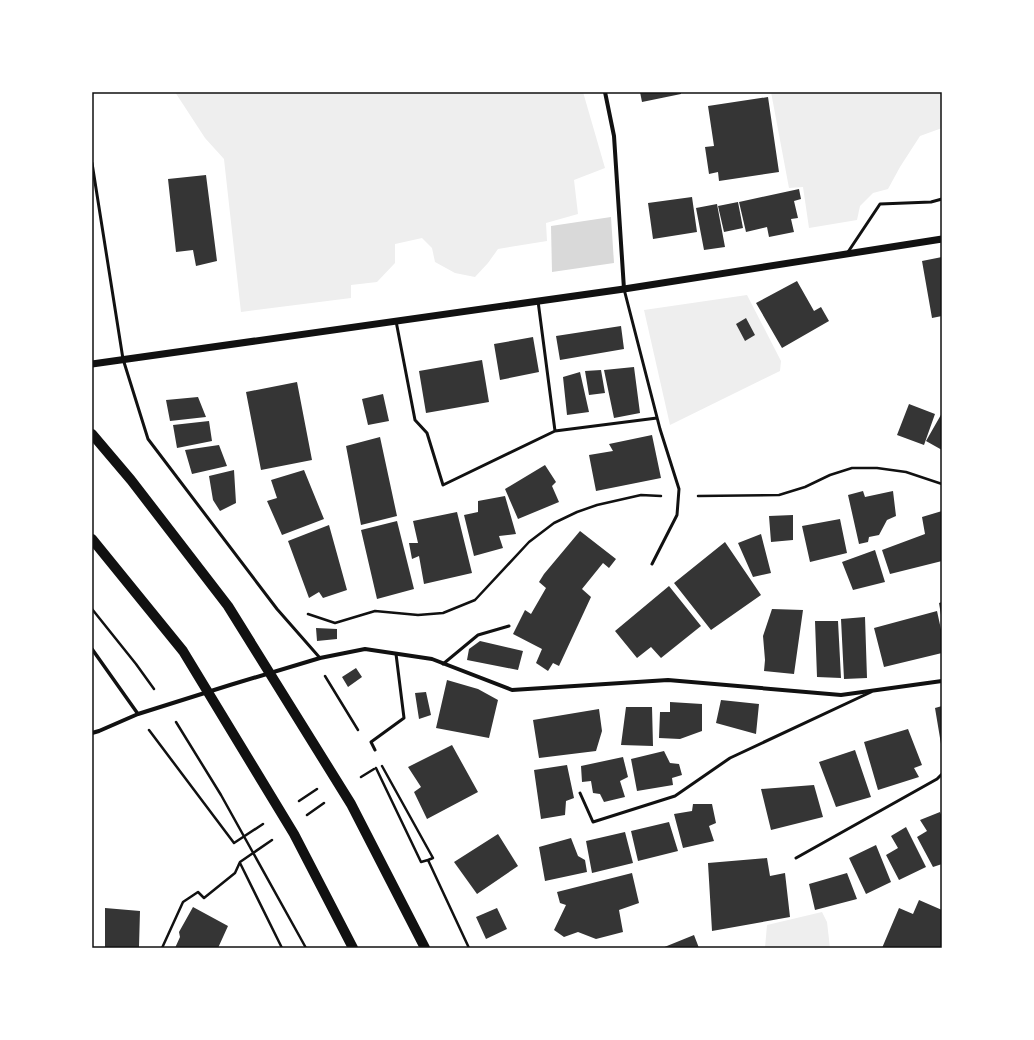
<svg xmlns="http://www.w3.org/2000/svg" width="1034" height="1040" viewBox="0 0 1034 1040" font-family="'Public Sans',sans-serif">
  <style>
    .green { fill: #eee }
    .water { fill: #d9d9d9 }
    .building { fill: #353535 }
    .lines { fill: none; stroke-linecap: round; stroke-linejoin: round }
    .path { stroke: #111; stroke-width: 2.5 }
    .service { stroke: #111; stroke-width: 3 }
    .pedestrian { stroke: #111; stroke-width: 3.5 }
    .minor { stroke: #111; stroke-width: 4 }
    .tertiary { stroke: #111; stroke-width: 7 }
    .primary { stroke: #111; stroke-width: 10 }
    .neatline { fill: none; stroke: #111; stroke-width: 1.5 }
  </style>
  <rect width="100%" height="100%" fill="#fff"/>
  <path class="green" d="M175,92h408l22,76 -31,12 4,34 -32,9 1,18 -49,8 -10,14 -13,14 -20,-4 -20,-11 -3,-14 -10,-10 -27,6v19l-18,19 -26,3v13l-110,14 -17,-153 -19,-21z
    M771,92h171v36l-22,8 -20,31 -12,22 -15,4 -13,13 -3,14 -48,8 -6,-41 -14,1z
    M747,295l34,66 -1,10 -110,54 -26,-115z
    M822,912l5,10 3,26h-65l2,-23z"/>
  <path class="water" d="M611,217l3,46 -62,9 -1,-46z"/>
  <path class="building" d="M640,92h41v2l-39,8z
    M768,97l11,75 -60,9 -1,-9 -9,2 -4,-27 9,-1 -6,-40z
    M206,175l11,86 -21,5 -3,-16 -17,2 -8,-73z
    M799,189l2,10 -7,2 4,17 -7,1 3,13 -25,5 -2,-10 -21,5 -7,-30z
    M692,197l5,35 -44,7 -5,-36z
    M738,202l5,26 -19,4 -6,-26z
    M717,204l8,43 -21,3 -8,-42z
    M942,257v59l-10,2 -10,-57z
    M797,281l17,30 7,-4 8,14 -47,27 -26,-45z
    M746,318l9,17 -10,6 -9,-17z
    M621,326l3,23 -64,11 -4,-24z
    M533,337l6,35 -39,8 -6,-36z
    M482,360l7,42 -63,11 -7,-42z
    M634,367l6,46 -26,5 -10,-48z
    M601,370l4,23 -16,2 -4,-24z
    M580,372l9,40 -22,3 -4,-38z
    M297,382l15,78 -51,10 -15,-78z
    M383,394l6,27 -21,4 -6,-26z
    M198,397l8,20 -36,4 -4,-21z
    M909,404l26,10 -11,31 -27,-10z
    M942,413v37l-16,-9z
    M209,421l3,20 -35,7 -4,-23z
    M652,435l9,43 -65,13 -7,-36 24,-4 -4,-7z
    M380,437l17,79 -36,9 -15,-79z
    M219,445l8,21 -35,8 -7,-24z
    M545,465l11,17 -4,4 7,16 -41,17 -13,-30z
    M234,470l2,33 -16,8 -7,-11 -4,-24z
    M304,470l20,49 -42,16 -15,-34 10,-3 -6,-18z
    M863,491l2,6 28,-6 3,25 -9,4 -8,15 -10,2 -1,5 -9,2 -11,-49z
    M505,496l11,38 -17,2 4,12 -29,8 -10,-41 14,-3v-11z
    M942,511v50l-52,13 -8,-24 43,-16 -3,-17z
    M457,512l15,61 -48,11 -5,-28 -7,3 -3,-16h9l-5,-22z
    M793,515v25l-22,2 -2,-26z
    M840,519l7,34 -37,9 -8,-36z
    M397,521l17,68 -37,10 -16,-69z
    M329,525l18,65 -24,8 -4,-6 -10,6 -21,-57z
    M580,531l36,28 -7,9 -6,-5 -21,26 9,8 -32,69 -6,-3 -5,8 -12,-8 6,-14 -29,-15 12,-24 6,4 15,-26 -7,-6 5,-8z
    M761,534l10,39 -18,4 -15,-34z
    M725,542l36,53 -50,35 -37,-47z
    M875,550l10,32 -32,8 -11,-28z
    M669,586l32,40 -40,32 -10,-11 -14,11 -22,-27z
    M942,602v13h-1l-2,-12z
    M772,609l31,1 -9,64 -30,-3 1,-11 -2,-24z
    M937,611l5,23v19l-58,14 -10,-39z
    M865,617l2,61 -23,1 -3,-60z
    M815,621h23l3,57 -24,-1z
    M316,628l21,1v10l-20,2z
    M480,641l43,10 -5,19 -51,-10 2,-11z
    M356,668l6,9 -14,10 -6,-10z
    M447,680l31,9 20,11 -9,38 -53,-10z
    M426,692l5,23 -12,4 -4,-26z
    M721,700l38,4 -3,30 -40,-11z
    M670,702l32,2v27l-22,8 -21,-1 1,-26h10z
    M942,706v37l-1,1 -6,-36z
    M626,707h26l1,39 -32,-1z
    M599,709l3,22 -6,20 -57,7 -6,-38z
    M908,729l14,36 -8,3 5,9 -41,13 -14,-48z
    M452,745l26,47 -51,27 -13,-27 7,-5 -13,-20z
    M855,750l16,47 -35,10 -17,-45z
    M664,751l6,12 9,1 3,11 -10,3 1,7 -36,6 -6,-32z
    M623,757l5,20 -8,4 5,16 -21,5 -4,-8 -7,-1 -2,-12 -9,1 -1,-16z
    M567,765l7,33 -8,3 -1,14 -24,4 -7,-49z
    M814,785l9,32 -52,13 -10,-41z
    M693,804h19l4,19 -7,3 5,15 -31,7 -9,-34 18,-3z
    M940,812l2,5v47l-9,3 -16,-30 10,-6 -7,-11z
    M669,822l9,29 -40,10 -7,-30z
    M906,827l20,40 -27,13 -13,-25 12,-7 -7,-12z
    M625,832l8,31 -41,10 -6,-32z
    M498,834l20,32 -41,28 -23,-32z
    M571,838l7,18 7,4 2,12 -42,9 -6,-34z
    M876,845l15,37 -25,12 -17,-36z
    M767,858l3,18 15,-3 5,44 -78,14 -4,-68z
    M632,873l7,30 -20,7 4,22 -27,7 -18,-7 -14,5 -10,-7 12,-25 -6,-2 -3,-11z
    M847,873l10,26 -42,11 -6,-26z
    M919,900l23,10v38h-60l17,-40 14,6z
    M193,907l35,19 -10,22h-43l5,-11 -1,-5z
    M105,908l35,3 -1,36 -34,1z
    M497,908l10,21 -21,10 -10,-22z
    M694,935l5,13h-37z"/>
  <g class="lines">
    <path class="path" d="M698,496l81,-1 26,-8 25,-12 22,-7h25l29,4 36,12
      M92,609l44,55 18,25
      M308,614l27,9 40,-12 43,4 25,-2 32,-13 54,-58 25,-19 23,-11 20,-7 44,-10 20,1
      M325,676l33,54
      M176,722l45,73 85,153
      M149,730l85,113 29,-19
      M382,766l51,92 -5,2 41,88
      M376,768l45,94 7,-2
      M361,777l13,-8
      M299,801l18,-12
      M307,815l17,-12
      M240,863l42,85
      M162,948l21,-46 15,-10 6,6 31,-25 5,-11 32,-22"/>
    <path class="service" d="M92,93v-1
      M92,163l31,196 25,80 129,170 43,49
      M848,252l32,-48 51,-2 11,-3
      M624,289l36,140 19,60 -2,26 -25,49
      M396,321l19,99 12,13 16,52 112,-54 -17,-130
      M555,431l102,-13
      M443,664l35,-29 31,-9
      M375,750l-4,-8 33,-24 -8,-64
      M580,793l13,29 82,-26 55,-38 141,-66
      M796,858l141,-79 5,-5"/>
    <path class="pedestrian" d="M92,649l46,65"/>
    <path class="minor" d="M605,92l9,44 10,153
      M92,733l7,-2 39,-17 92,-29 90,-27 45,-9 67,10 80,31 156,-10 173,15 101,-14"/>
    <path class="tertiary" d="M92,364l532,-75 318,-50"/>
    <path class="primary" d="M92,434l39,46 97,126 123,198 74,144
      M92,539l91,112 111,183 59,114"/>
  </g>
  <rect width="1034" height="1040" fill="none" stroke="#ffffff" stroke-width="186"/>
  <rect x="93" y="93" width="848" height="854" class="neatline"/>
</svg>
